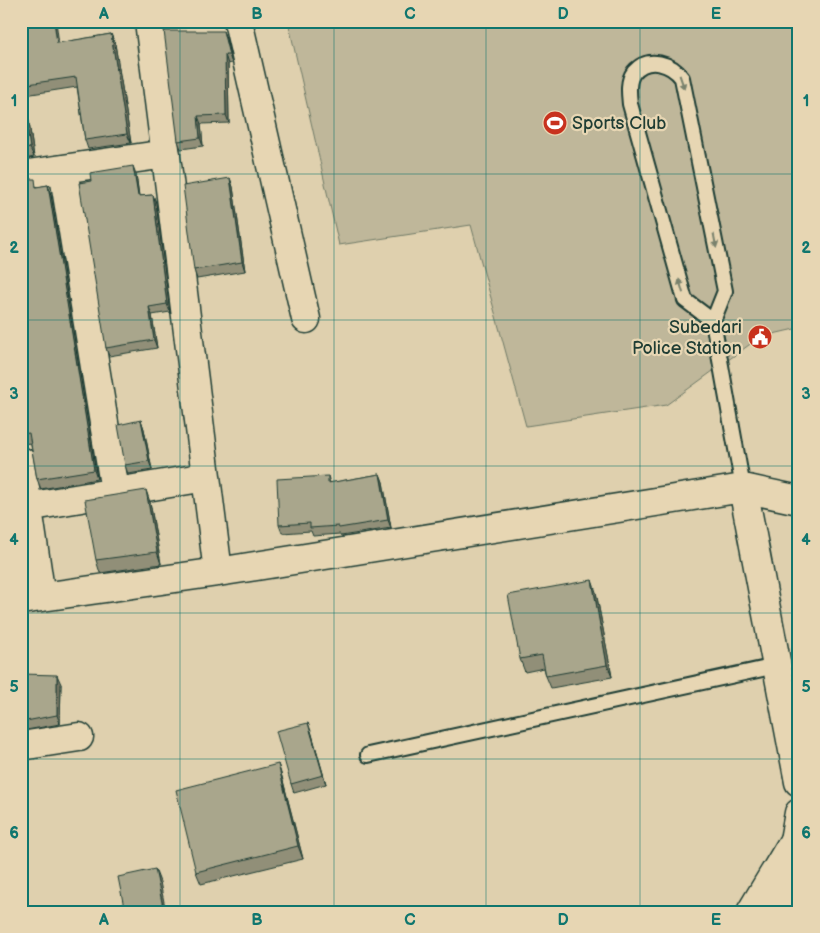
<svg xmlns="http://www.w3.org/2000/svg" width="820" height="933" viewBox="0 0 820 933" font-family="'Balsamiq Sans',sans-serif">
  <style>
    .green { fill: #bfb79a; stroke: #6f7a67 }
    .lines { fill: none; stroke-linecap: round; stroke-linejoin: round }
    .lane-casing { stroke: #1f3d34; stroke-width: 18 }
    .street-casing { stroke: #1f3d34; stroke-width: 31 }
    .secondary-casing { stroke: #1f3d34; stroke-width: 31 }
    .highway-casing { stroke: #1f3d34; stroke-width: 31 }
    .lane { stroke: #e7d6b3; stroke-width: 14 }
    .street { stroke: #e7d6b3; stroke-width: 28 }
    .secondary { stroke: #e7d6b3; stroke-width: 28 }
    .highway { stroke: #e7d6b3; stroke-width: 28 }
    .wall { fill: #918f78; stroke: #1f3d34 }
    .shaded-wall { fill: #767462; stroke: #1f3d34 }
    .building { fill: #a9a68c; stroke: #1f3d34 }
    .oneway { fill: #79826d }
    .grid { fill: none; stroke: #0f766e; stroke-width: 1; stroke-opacity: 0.55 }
    .labels { text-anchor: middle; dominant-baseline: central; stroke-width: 4.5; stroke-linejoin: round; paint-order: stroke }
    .poi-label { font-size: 18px; fill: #1f3d34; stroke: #e7d6b3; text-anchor: start }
    .neatline { fill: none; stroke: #0f766e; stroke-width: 2 }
    .grid-label { font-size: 16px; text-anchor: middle; font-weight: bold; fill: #0f766e }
  </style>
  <rect width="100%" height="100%" fill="#dfd0ae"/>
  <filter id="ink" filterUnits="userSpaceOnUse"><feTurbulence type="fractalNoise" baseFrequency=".02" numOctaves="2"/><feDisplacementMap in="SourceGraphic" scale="10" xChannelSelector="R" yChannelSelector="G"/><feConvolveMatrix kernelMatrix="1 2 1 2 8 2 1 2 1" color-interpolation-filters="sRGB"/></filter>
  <g filter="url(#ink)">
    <path class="green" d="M288,21h511v307l-39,9 -94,68 -140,21 -55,-201 -132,20z"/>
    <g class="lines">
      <defs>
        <path id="lane" d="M713,321l-28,-21 -55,-196c-1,-10 -3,-23 4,-32 14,-17 38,-8 48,6l43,213 -12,30 30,167
          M368,755l408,-89"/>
        <path id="street" d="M149,21l69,551
          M238,21l68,298
          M63,169l52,322
          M21,175l145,-21
          M21,461l20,136
          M743,488l56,294
          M21,508l185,-31
          M21,600l197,-28 525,-84 56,12
          M21,746l58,-9"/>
        <path id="secondary" d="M781,912l18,-99"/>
        <path id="highway" d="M751,912l42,-70"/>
      </defs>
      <use href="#lane" class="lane-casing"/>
      <use href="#street" class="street-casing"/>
      <use href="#secondary" class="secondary-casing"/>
      <use href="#highway" class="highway-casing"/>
      <use href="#lane" class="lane"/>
      <use href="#street" class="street"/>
      <use href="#secondary" class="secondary"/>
      <use href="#highway" class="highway"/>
    </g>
    <path class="wall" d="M21,21l38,22 52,-9 4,10 16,99 -43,6 -3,-9 -8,-53 -52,8 9,62 -13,3z
      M223,31l3,8 6,24 -4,1 1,59 -28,1 2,22 -22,3 -3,-8z
      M136,174l3,22 14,-1 3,8 14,109 -18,3 5,33 -48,8 -3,-8z
      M230,178l3,9 12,84 -48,8 -3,-9z
      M21,179l17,8 10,-2 3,10 46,284 -56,10 -4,-10 -6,-36 -10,1z
      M141,420l3,9 8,41 -24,4 -3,-9z
      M380,474l3,8 8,46 -50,8 -1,-2 -27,2 -2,-5 -29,2 -3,-8 49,-49 2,7z
      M150,502l11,62 -61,9 -4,-13z
      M596,592l16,85 -61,11 -5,-12 -2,-8 -19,4 -5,-13z
      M21,629l3,7 1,39 36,9 -1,40 -39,7z
      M311,731l15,53 -32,9 -3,-9z
      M278,764l4,13 21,82 -102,25 -5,-12z"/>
    <path class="shaded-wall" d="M54,21h2l4,31 -3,-9z
      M223,31l3,8 6,24 -3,-8z
      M111,34l4,10 16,99 -4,-9z
      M225,55l3,9 1,59 -3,-8z
      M21,86l4,9 9,62 -4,-9z
      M198,116l3,8 2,22 -3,-8z
      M133,166l3,8 4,30 -2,-8z
      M230,178l3,9 12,84 -3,-9z
      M48,185l3,10 46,284 -3,-9z
      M153,195l3,8 14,109 -3,-8z
      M149,307l3,8 5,33 -3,-8z
      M141,420l3,9 8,41 -3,-9z
      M380,474l3,8 8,46 -3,-8z
      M146,490l4,12 11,62 -4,-12z
      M592,580l4,12 16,85 -5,-12z
      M21,629l3,7 1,47 -3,-9z
      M57,675l4,9 -1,40 -3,-9z
      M308,723l3,8 15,53 -3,-9z
      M278,764l4,13 21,82 -5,-13z
      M155,869l5,13 6,30h-2z"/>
    <path class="building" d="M21,21h33l3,22 54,-9 16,100 -42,6 -9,-63 -55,8z
      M164,31h59l6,24h-4l1,60 -28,1 2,22 -22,3z
      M21,87l9,61 -9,2z
      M133,166l5,30 15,-1 14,109 -18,3 5,33 -48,8 -27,-165 12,-2 -1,-8z
      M230,178l12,84 -48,8 -11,-84z
      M21,179h14l1,8 12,-2 46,285 -57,9 -8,-46 -8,1z
      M141,420l8,41 -24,4 -7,-40z
      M380,474l8,46 -49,8 -1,-2 -28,2v-5l-31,2 -2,-46 51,-3v7z
      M146,490l11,62 -61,8 -11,-60z
      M592,580l15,85 -61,11 -4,-21 -22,4 -12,-64z
      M21,649l1,25 35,1v40l-36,7z
      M308,723l15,52 -32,9 -15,-53z
      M278,764l20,82 -102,26 -20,-82z
      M155,869l9,43h-39l-7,-35z"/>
    <defs><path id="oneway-solid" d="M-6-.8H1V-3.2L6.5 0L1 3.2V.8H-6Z" transform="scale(1.25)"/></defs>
    <g class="oneway">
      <use href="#oneway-solid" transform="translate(682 82) rotate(71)"/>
      <use href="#oneway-solid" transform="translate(715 241) rotate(79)"/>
      <use href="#oneway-solid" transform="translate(681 286) rotate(-106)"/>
    </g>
  </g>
  <path class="grid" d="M180,21v891M334,21v891M486,21v891M640,21v891M21,174h778M21,320h778M21,466h778M21,613h778M21,759h778"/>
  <defs>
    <symbol id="stadium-disc" viewBox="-11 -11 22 22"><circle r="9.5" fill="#c8321e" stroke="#e7d6b3"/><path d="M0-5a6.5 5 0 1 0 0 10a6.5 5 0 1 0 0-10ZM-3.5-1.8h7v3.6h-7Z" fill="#fff"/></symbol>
    <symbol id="civic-disc" viewBox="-11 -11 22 22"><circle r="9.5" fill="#c8321e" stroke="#e7d6b3"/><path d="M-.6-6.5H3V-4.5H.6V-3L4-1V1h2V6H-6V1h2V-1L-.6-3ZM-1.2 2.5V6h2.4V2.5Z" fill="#fff"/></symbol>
  </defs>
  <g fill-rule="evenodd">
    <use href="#stadium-disc" x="541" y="109" width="28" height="28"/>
    <use href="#civic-disc" x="746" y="323" width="28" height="28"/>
  </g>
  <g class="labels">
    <g class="poi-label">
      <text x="572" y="123">Sports Club</text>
      <text x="742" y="327" text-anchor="end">Subedari<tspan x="742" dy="21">Police Station</tspan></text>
    </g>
  </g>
  <rect width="820" height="933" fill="none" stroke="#e7d6b3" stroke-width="55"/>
  <rect x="28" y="28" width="764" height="878" class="neatline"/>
  <g class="grid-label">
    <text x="104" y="19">A</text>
    <text x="257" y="19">B</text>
    <text x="410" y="19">C</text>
    <text x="563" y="19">D</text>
    <text x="716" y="19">E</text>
    <text x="14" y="106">1</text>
    <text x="806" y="106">1</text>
    <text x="14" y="253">2</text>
    <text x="806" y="253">2</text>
    <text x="14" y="399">3</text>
    <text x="806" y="399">3</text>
    <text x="14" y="545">4</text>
    <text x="806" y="545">4</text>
    <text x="14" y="692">5</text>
    <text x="806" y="692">5</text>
    <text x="14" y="838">6</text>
    <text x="806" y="838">6</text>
    <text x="104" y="925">A</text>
    <text x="257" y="925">B</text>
    <text x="410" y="925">C</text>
    <text x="563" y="925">D</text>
    <text x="716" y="925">E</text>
  </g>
</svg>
